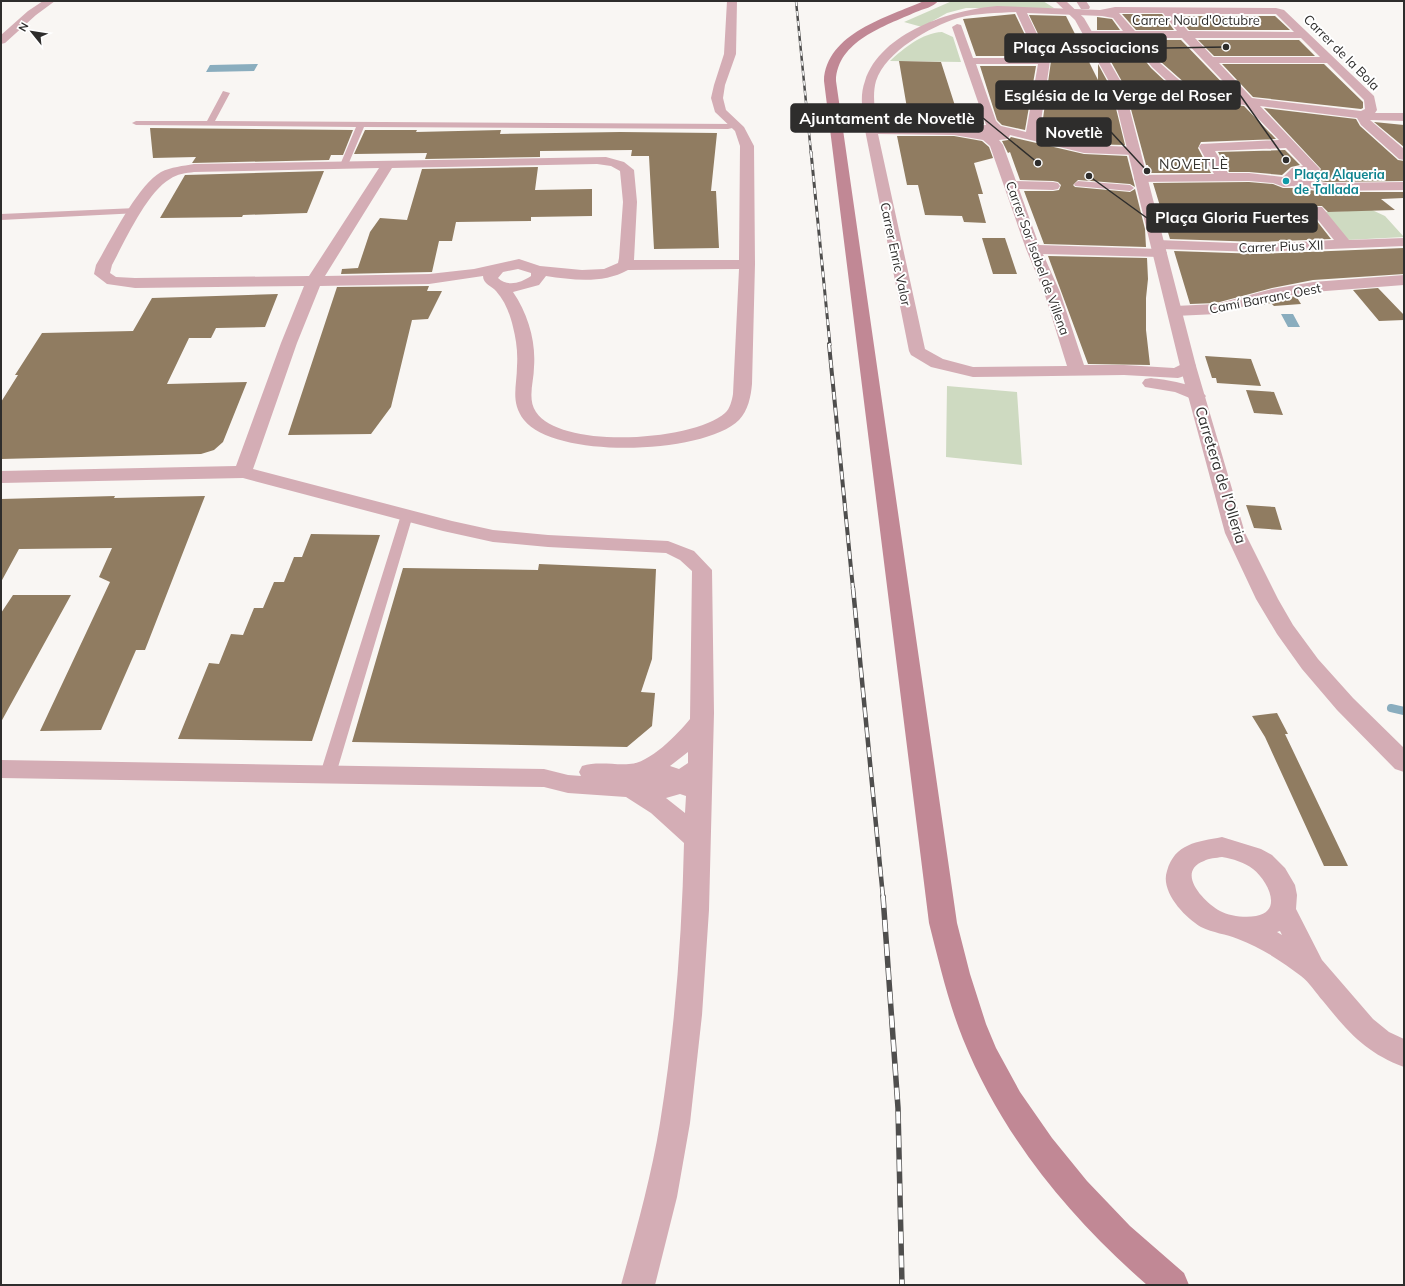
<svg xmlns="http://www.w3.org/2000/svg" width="1405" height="1286" viewBox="0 0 1405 1286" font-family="Mulish,sans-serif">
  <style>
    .green { fill: #cedac1 }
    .water { fill: #8aadbe }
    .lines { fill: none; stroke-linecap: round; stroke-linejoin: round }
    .stream { stroke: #8aadbe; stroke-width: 8 }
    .building { fill: #907c61 }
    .service { fill: #d4adb5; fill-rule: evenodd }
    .pedestrian { fill: #d4adb5; fill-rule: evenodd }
    .minor { fill: #d4adb5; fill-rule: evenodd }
    .tertiary { fill: #d4adb5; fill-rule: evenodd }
    .secondary { fill: #c18895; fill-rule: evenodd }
    .rail-far4-casing { stroke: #4f4e4d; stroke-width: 2.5 }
    .rail-far3-casing { stroke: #4f4e4d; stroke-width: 3 }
    .rail-far2-casing { stroke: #4f4e4d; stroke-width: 4 }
    .rail-far1-casing { stroke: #4f4e4d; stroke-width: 4.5 }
    .rail-casing { stroke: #4f4e4d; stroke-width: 5.5 }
    .rail-far4 { stroke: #fff; stroke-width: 1.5; stroke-dasharray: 5; stroke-linecap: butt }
    .rail-far3 { stroke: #fff; stroke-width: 2; stroke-dasharray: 6; stroke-linecap: butt }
    .rail-far2 { stroke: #fff; stroke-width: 2.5; stroke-dasharray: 8; stroke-linecap: butt }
    .rail-far1 { stroke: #fff; stroke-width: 3; stroke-dasharray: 10; stroke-linecap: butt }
    .rail { stroke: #fff; stroke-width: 4; stroke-dasharray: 12; stroke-linecap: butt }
    .culture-dot { fill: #0f9aa8; stroke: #fff; stroke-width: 1.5 }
    .labels { text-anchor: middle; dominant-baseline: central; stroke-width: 4; stroke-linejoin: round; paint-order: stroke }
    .far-street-label { font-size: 13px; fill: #2e2d2c; stroke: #fff }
    .far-culture-label { font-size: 13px; font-weight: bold; fill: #0d838f; stroke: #fff; text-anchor: start }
    .far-quarter-label { font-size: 14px; letter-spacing: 1px; fill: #383633; stroke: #fff }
    .street-label { font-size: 15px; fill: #2e2d2c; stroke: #fff }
    .leader { fill: none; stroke: #2e2d2c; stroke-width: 1.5 }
    .callout-dot { fill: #2e2d2c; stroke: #fff; stroke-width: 1.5 }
    .callout { fill: #2e2d2c; stroke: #2e2d2c; stroke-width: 1.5 }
    .callout-label { font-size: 16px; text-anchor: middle; font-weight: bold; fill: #fff }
  </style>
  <rect width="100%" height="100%" fill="#f9f6f3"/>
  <path class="green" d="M952,1h91l11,7h-88l-19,5 -25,14 -18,-5z
    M942,32l11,5 8,25 -71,-1c14,-13 32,-28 52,-29z
    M1372,210l13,6 19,21 -57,3 -23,-28z
    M947,386l70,6 5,73 -76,-8z"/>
  <path class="water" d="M258,64l-4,7 -48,1 4,-7z
    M1281,314h12l7,13h-12z"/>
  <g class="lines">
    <path class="stream" d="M1391,708l13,3"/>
  </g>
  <path class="building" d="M1015,14l20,42h-59l-13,-37z
    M1162,14l12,16h-38l-14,-16z
    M1029,15l37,1 32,64v-16l13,24 14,57 -41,-1 -43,-11 10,-72z
    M1177,16h98l15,14h-101z
    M1097,17l15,2 8,11h-23z
    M1098,38h29l24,30 34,32 59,6 32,33 -75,3 -3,6 13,25h-61l-2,-8h-2l-21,-78z
    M1143,40h38l53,55 -39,-3 -34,-30z
    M1198,40h101l16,16h-101z
    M899,61l42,1 16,50 23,1 4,11 -30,2 -57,-1 -2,-11h13z
    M1222,64h102l39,38v6l-2,1 -108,-12z
    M980,66h56l-11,64 -23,-5 -5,-5z
    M1264,108l92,11 4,7 38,34 6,1v20l-78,1 -26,-4 18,-5 3,-4z
    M1374,122l30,3v22z
    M150,128l203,2 -10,25h-12l-2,5 -137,3 4,-6 -43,1z
    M365,130h52l-1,2 85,-2 -1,4 120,-2 97,1 -6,58h5l3,57 -65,1 -5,-93h-18l1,-6 -92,1v6l-115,2 2,-6 -73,1z
    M897,136h57l28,5 7,6 4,11 -19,5 9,31h-5l8,29 -22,-1 -2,-6 -37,-1 -7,-30h-11z
    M1011,137l73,17 43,2 8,31 -5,-3 -52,-4 -5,5 2,2 55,5 5,-3 10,40 1,18 -102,-3 -20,-53h29l6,-1 2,-5 -3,-3 -5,-1 -33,-1 -10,-28 -2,1 -6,-12 6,-1z
    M1285,150l15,15 -9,2 -9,8 -33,-3h-20l-11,-20z
    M538,167l-3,23 57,-1v27l-61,1v4l-75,1 -4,19h-13l-7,31 -91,2 1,-5 16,-1 12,-36 10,-14 27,2 15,-51z
    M324,171l-17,42 -64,2 -1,2 -82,1 25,-43z
    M1249,182l24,2 10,4h9l34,4h78v6l-23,1 14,11 -67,2 -6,-6h-11l-2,5 22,28 -71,3 -90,-3 -17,-56z
    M982,238h23l12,36h-24z
    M1404,248v26l-91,6 -41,8 -56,15 -26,1 -16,-53 86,3z
    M1048,256l99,2 1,21 -2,19v32l4,35 -62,-1z
    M429,286l-2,5h15l-14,28 -16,1 -21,87 -20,27 -83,1 49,-148z
    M1378,288l26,27v5l-25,1 -26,-31z
    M278,294l-13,33 -49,1 -5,10h-22l-22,46 80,-2 -24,60 -9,8 -13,4 -200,5v-57l17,-27h-3l27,-42 91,-2 19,-33z
    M1296,296l5,8 -27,2 -3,-3 -9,2 -2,-2z
    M1205,356l46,3 10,27 -44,-3 -1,-5h-4z
    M1246,390l28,2 9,23 -29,-2z
    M115,496l-1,2 91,-2 -60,154h-9l-35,80 -61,1 70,-149 -11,-5 13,-29 -93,1 -18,33v-83z
    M1246,505l29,2 7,23 -28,-2z
    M311,534l69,1 -68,206 -134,-2 31,-76 10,1 12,-30 12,1 11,-27h9l11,-26h10l10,-25h8z
    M539,564l117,5 -4,90 -11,33 14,1 -3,33 -25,21 -275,-5 51,-174 135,2z
    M13,595h58l-70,127v-109z
    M1277,713l11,21h-3l63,132h-24l-59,-129 -13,-21z"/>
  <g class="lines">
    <path class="service" d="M223,91l7,2 -15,28 522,3 4,2 -13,3 -364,-2 -16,38 -4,3 -4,-3 16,-38 -220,-2 -4,-2 4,-2h71z
      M1078,181l52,4 4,3 -4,3 -55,-5 -1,-2z
      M136,208l5,3 -2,2 -138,7v-6z
      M407,511l6,4 -77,259 -3,4 -5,2 -5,-2 -3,-4 81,-259z"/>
    <path class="pedestrian" d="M1076,1h10l4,6 -1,2h-8z"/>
    <path class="minor" d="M727,1h10l-1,53 -11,31 -2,13 3,12 18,17 10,19 1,118 -3,120c-1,12 -4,27 -13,36 -34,34 -183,40 -215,0 -14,-18 -7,-34 -7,-54 1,-14 -1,-27 -4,-39 -3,-13 -8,-26 -17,-36 -4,-5 -13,-7 -13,-15l-54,8 -109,2 -23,57 -44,126 199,52 41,9 55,5 120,6 26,10 18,19 2,143 -5,197 -7,105 -12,108 -13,74 -22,88h-34c15,-54 30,-107 39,-162 15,-93 22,-187 24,-280l-33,-30 -25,-16 -58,-4 -24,-6 -543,-9v-18l543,9 24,6 13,1 -2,-4 3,-6c15,-5 31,-1 47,-2 20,0 49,-30 61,-45l2,-148 -12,-11 -14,-7 -118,-6 -55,-5 -50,-11 -200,-53 -242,5v-12l235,-5 45,-123 23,-57 -169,2 -28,-4 -13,-10 2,-9c15,-25 41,-79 65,-93 10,-5 22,-6 33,-8l412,-7 18,5 10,8 3,32 -3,58h105l1,-114 -5,-15 -20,-19 -4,-14 3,-13 10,-31zM597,164l14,2 9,5 3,31 -4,56 -1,5 -14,6 -22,1 -42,-4 -21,-7 -45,10 -45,5 -104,2 67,-108zM379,168l-70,108 -174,2 -19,-1 -6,-4 2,-8c13,-24 35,-73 58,-86 7,-5 16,-6 24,-7zM518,269l13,4v3c-10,7 -24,11 -33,2l5,-6zM739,269l-6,125c-1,6 -3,15 -8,19 -31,28 -164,37 -189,-1 -9,-13 -2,-31 -2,-45 2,-26 -6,-53 -21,-75l26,-7 7,-9c27,4 57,8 82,-6zM688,752v11l-9,6 -9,-3zM680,794l6,2 -1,17 -19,-15z
      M997,6l103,4 15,-3 161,1 8,2 90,86 3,14 -2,3h29v8l-34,-1 34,29v11l-5,-1 -38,-34 -4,-7 -97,-12 60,63 -2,3 -17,3 -5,4 30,4 78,-1v8l-78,1 -34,-5 -8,1 -11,-4 -24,-2 -113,1 -2,-3 2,-3 5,-1 73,-1 -15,-27 2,-3 78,-4 -34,-35 -59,-6 -34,-32 -24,-30h-40l-5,-3 5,-3h35l-10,-13 -11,-2 -75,-3 23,48 -11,73 45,11 50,2 7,4 -7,4 -50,-2 -74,-18 -2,4 -9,1 4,5 13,36 37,1 5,1 2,3 -2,3 -5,1 -34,-1 20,56 121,4 -7,-2 -2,-3 2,-3 5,-1 102,4 74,-4 -24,-30 2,-3h10l27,33 55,-2v8l-144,6 -100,-3 5,1 2,3 -2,3 -5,1 -117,-3 17,38 24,73h40l50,3 14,-7 6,1 2,4c-4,6 -11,10 -18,12l-54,-3 -151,2 -42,-10 -20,-12 -2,-4 -44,-221c-2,-16 -6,-33 0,-49 16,-49 86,-71 132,-75zM1016,12l21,46h-64l-12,-33 -4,-1 -5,3 34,98 -32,2 -77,-1c-2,-14 -5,-31 -1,-45 10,-30 54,-54 82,-63 19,-5 39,-5 58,-6zM1119,13h44l14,18h-42zM1174,14h102l18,18 -106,-1zM1140,38h42l56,59 -44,-4 -34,-30zM1195,38h106l19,19h-107zM1219,63h108l37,37 1,9 -4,2 -109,-13zM976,64h62l-12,68 -25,-6 -5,-5zM878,134l76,1 29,5 7,6 36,103 18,43 23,74 -94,1 -30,-8 -18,-10zM1286,148l17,18 -11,2 -9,9 -34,-4h-21l-13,-22z
      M1404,275v10l-91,7 -40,6 -56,16 -42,2 -6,-2 -2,-3 2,-3 6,-2 41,-2 56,-15 41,-7z
      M1151,378c15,2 45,5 55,18l-3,4 -6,1 -22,-9 -30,-5 -3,-4 3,-4z
      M1222,837l39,12 11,6 13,13 10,17 2,10 -1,14 26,51 51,59 16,13 15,7v28c-38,-14 -56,-35 -81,-66 -7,-8 -14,-19 -22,-25 -18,-14 -41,-29 -63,-37 -12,-5 -25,-6 -37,-12 -17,-10 -41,-36 -34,-56 8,-28 30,-29 55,-34zM1222,857c11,2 22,5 31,12 14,11 31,42 3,47 -11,2 -27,0 -36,-5 -16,-9 -45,-39 -16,-50 5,-3 12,-3 18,-4zM1280,931l2,4 -5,-3z"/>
    <path class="tertiary" d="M43,1h12l-19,14 -31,28 -4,1v-9l27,-24z
      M1055,1h11l18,17 40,69 72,279 49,167 33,66 15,26 25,34 35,39 51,50v24l-9,-3 -58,-59 -35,-41 -25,-35 -21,-35 -31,-66 -45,-167 -68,-279 -37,-67z"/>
    <path class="secondary" d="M924,1h14c-4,6 -15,8 -22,11 -31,14 -79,29 -80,69l121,842 13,51 16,50 10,24 24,44 32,46 35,43 43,45 54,47 5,12h-42c-78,-68 -145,-149 -184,-246 -15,-37 -24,-77 -34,-116l-105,-842c2,-48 64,-64 100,-80z"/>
    <defs>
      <path id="rail-far4" d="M796,1l15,152"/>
      <path id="rail-far3" d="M811,152l19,193"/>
      <path id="rail-far2" d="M829,344l24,245"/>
      <path id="rail-far1" d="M853,588l30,309"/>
      <path id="rail" d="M883,896l15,212 4,177"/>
    </defs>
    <use href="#rail-far4" class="rail-far4-casing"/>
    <use href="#rail-far3" class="rail-far3-casing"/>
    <use href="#rail-far2" class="rail-far2-casing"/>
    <use href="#rail-far1" class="rail-far1-casing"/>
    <use href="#rail" class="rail-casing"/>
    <use href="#rail-far4" class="rail-far4"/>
    <use href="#rail-far3" class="rail-far3"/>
    <use href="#rail-far2" class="rail-far2"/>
    <use href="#rail-far1" class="rail-far1"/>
    <use href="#rail" class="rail"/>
  </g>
  <circle class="culture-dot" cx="1286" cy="181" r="4"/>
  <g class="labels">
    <g class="far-street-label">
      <text x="1196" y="20">Carrer Nou d'Octubre</text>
      <text transform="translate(1342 52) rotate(45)">Carrer de la Bola</text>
      <text transform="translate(1281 246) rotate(-2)">Carrer Pius XII</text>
      <text transform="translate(896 254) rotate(78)">Carrer Enric Valor</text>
      <text transform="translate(1038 258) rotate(70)">Carrer Sor Isabel de Villena</text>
      <text transform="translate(1265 298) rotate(-11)">Camí Barranc Oest</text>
    </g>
    <g class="far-culture-label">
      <text x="1294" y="174">Plaça Alqueria<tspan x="1294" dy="15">de Tallada</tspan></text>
    </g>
    <g class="far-quarter-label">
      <text x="1194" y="164">NOVETLÈ</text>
    </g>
    <g class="street-label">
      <text transform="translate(1221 475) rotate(73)">Carretera de l'Olleria</text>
    </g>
  </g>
  <path class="leader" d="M1226 47L1166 48M1286 160L1240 95M1038 163L983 118M1147 171L1111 132M1089 176L1147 218"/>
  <g class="callout-dot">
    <circle cx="1226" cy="47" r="4"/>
    <circle cx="1286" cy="160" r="4"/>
    <circle cx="1038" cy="163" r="4"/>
    <circle cx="1147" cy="171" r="4"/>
    <circle cx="1089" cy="176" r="4"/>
  </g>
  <g class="callout">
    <rect x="1005" y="34" width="161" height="28" rx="4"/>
    <rect x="996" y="81" width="244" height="28" rx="4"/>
    <rect x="791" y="104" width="192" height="28" rx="4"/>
    <rect x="1037" y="118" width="74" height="28" rx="4"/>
    <rect x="1147" y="204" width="170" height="28" rx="4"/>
  </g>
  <g class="callout-label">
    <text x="1086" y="53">Plaça Associacions</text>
    <text x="1118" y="101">Església de la Verge del Roser</text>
    <text x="887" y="124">Ajuntament de Novetlè</text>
    <text x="1074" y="138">Novetlè</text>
    <text x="1232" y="223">Plaça Gloria Fuertes</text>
  </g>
  <rect width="1405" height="1286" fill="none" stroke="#2e2d2c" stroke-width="4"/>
  <g transform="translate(32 32) rotate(300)" stroke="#ffffff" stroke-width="3" paint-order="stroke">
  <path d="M0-3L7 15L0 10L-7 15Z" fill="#2e2d2c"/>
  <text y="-6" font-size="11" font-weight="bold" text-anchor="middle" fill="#2e2d2c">N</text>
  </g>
</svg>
